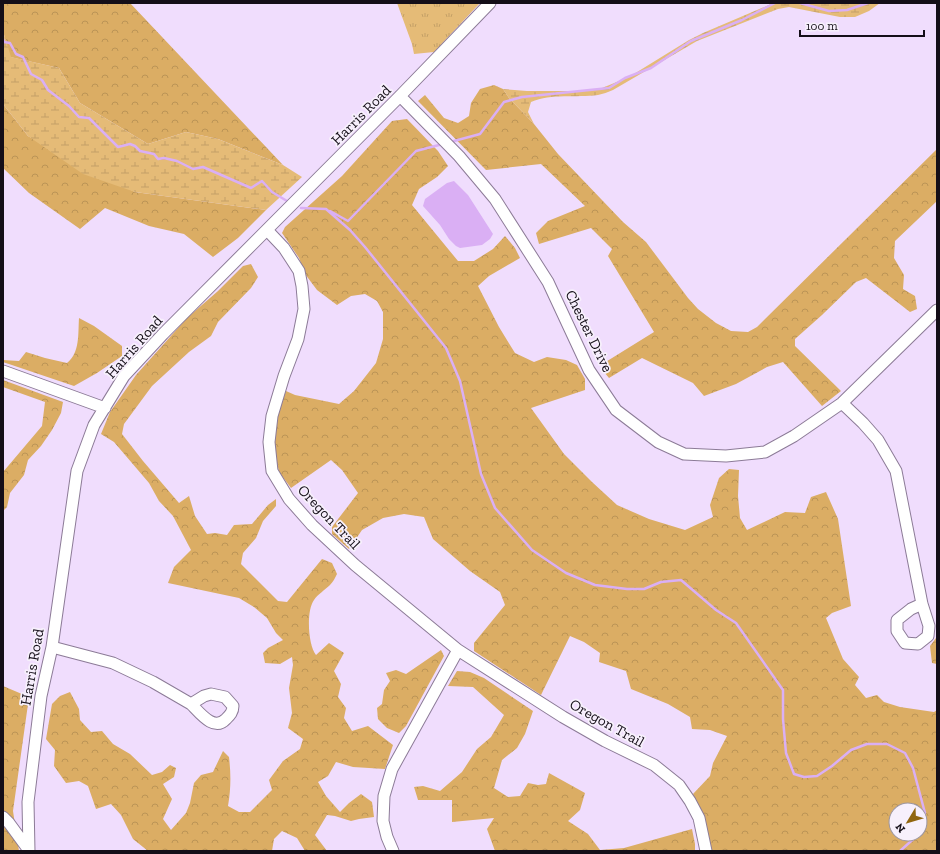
<svg xmlns="http://www.w3.org/2000/svg" width="940" height="854" viewBox="0 0 940 854" font-family="'Zilla Slab',serif">
  <style>
    .grass { fill: url(#grass-tufts) }
    .forest { fill: url(#forest-crowns); fill-rule: evenodd }
    .wetland { fill: url(#wetland-marsh) }
    .water { fill: #daaff4 }
    .lines { fill: none; stroke-linecap: round; stroke-linejoin: round }
    .stream { stroke: #daaff4; stroke-width: 2.5 }
    .minor-casing { stroke: #8c7b97; stroke-width: 13 }
    .minor { stroke: #fff; stroke-width: 11 }
    .labels { text-anchor: middle; dominant-baseline: central; stroke-width: 3.5; stroke-linejoin: round; paint-order: stroke }
    .street-label { font-size: 15px; fill: #140e18; stroke: #f7f0fc }
  </style>
  <defs>
    <pattern id="grass-tufts" width="24" height="20" patternUnits="userSpaceOnUse"><rect width="24" height="20" fill="#e5bb77"/><path d="M3 7l-1-3M5 7V3M7 7l1-3M15 17l-1-3M17 17v-4M19 17l1-3" fill="none" stroke="#c4a066"/></pattern>
    <pattern id="forest-crowns" width="20" height="18" patternUnits="userSpaceOnUse"><rect width="20" height="18" fill="#dbad64"/><path d="M2 6a3 3 0 1 1 6 0M12 15a3 3 0 1 1 6 0" fill="none" stroke="#bb9456"/></pattern>
    <pattern id="wetland-marsh" width="20" height="14" patternUnits="userSpaceOnUse"><rect width="20" height="14" fill="#e5bb77"/><path d="M1 5h8M5 5V1M11 12h8M15 12V8" fill="none" stroke="#c4a066"/></pattern>
  </defs>
  <rect width="100%" height="100%" fill="#f0ddfd"/>
  <path class="grass" d="M397,3h83l-46,49 -20,2 -2,-10z"/>
  <path class="forest" d="M3,3h127l153,162 -65,-26 -32,-7 -38,12 -68,-41 -21,-35 -49,-11 -7,-26z
    M494,85l9,4 6,9 25,26 24,30 65,68 23,20 42,56 10,11 18,14 15,8 17,1 9,-5 180,-178v52l-42,40 -1,17 10,17 -1,14 12,7 2,13 -7,3 -44,-34 -10,4 -34,33 -27,24v7l46,45 -19,15 -39,-44 -16,5 -31,17 -32,12 -11,-13 -51,-25 -33,20 -5,-6v-9l50,-31 -46,-76 4,-7 -21,-21 -52,16 -3,-11 12,-12 37,-15 -44,-42 -55,6 -68,-69 7,-6 19,23 14,5 11,-7 2,-13 9,-14z
    M3,104l25,32 107,56 131,18 -28,28 -25,19 -29,-23 -35,-8 -44,-18 -25,21 -51,-36 -26,-25z
    M407,119l31,32 10,15 -11,11 -18,12 -7,16 46,56h16l19,-12 12,-13 10,12 5,10 -31,18 -11,10 21,41 16,26 19,9 13,-5 19,3 11,5 8,14v11l-54,18 33,46 28,28 25,23 32,14 36,11 28,-13 -3,-12 9,-27 10,-9 10,1 -1,26 2,22 7,12 38,-18 20,1 6,-16 15,-5 12,27 13,87 -19,7 -6,5 17,41 16,18 -4,8 11,13 11,-3 7,7 16,5 34,5 3,-2v141h-226c-2,-21 -10,-38 -18,-57l17,-18 3,-13 14,-27 -17,-6 -18,-1 -2,-12 -22,-13 -37,-15 -5,-18 -27,-9 1,-9 -16,-11 -14,-6 -29,59 -67,-44v-8l31,-38 -5,-13 -30,-21 -37,-32 -9,-22 -20,-3 -21,4 -21,12 -13,19 -17,-15v-7l26,-34 -16,-23 -11,-10 -40,28 -12,-16 -6,-29 3,-24 10,-28 9,4 44,9 15,-13 22,-28 7,-24v-27l-6,-11 -12,-7 -14,2 -14,9 -20,-15 -12,-16 -6,-16 -17,-25 3,-6 57,-51 50,-55zM896,810h24v24h-24z
    M251,264l7,13 -7,11 -33,34 -7,14 -22,16 -37,34 -28,38 -2,10 21,27 36,42 10,-7 6,20 12,18 8,-1 12,2 7,-10 18,-1 16,-19 8,-6v7l-13,15 -7,17 -13,15 -2,11 37,37 9,1 35,-43 10,4 5,11c-2,4 -4,8 -7,11 -5,5 -12,9 -16,15 -8,11 -6,45 2,55l13,-12 15,10 -10,18 7,13 -3,13 8,11 -2,10 8,13 16,-5 25,19 -8,24 -32,-2 -17,-5 -8,14 -10,6 8,14 14,16 9,-9 12,-9 11,8 2,15 -15,2 -8,2 -16,-5 -8,-1 -12,20 12,16h-22l-8,-13 -15,-7 -8,8 -2,12h-124l-15,-12 -12,-24 -10,-11 -15,5 -8,-23 -9,-5 -13,2 -12,-17 1,-16 -9,-11 6,-35 8,-8 10,-4 9,17 1,11 11,12 11,-1 11,13 17,10 22,21 10,-3 8,-7 6,3 -2,9 -11,7 9,15 -9,20 8,11 15,-17 4,-10 4,-20 7,-8 12,-3 10,-21 6,6c2,17 2,32 -1,49l11,6h11l22,-22 -3,-10 14,-19 17,-12 3,-10 -15,-11 4,-15 -3,-25 4,-23 -1,-8 -12,7 -15,-1 -2,-10 5,-5 15,-8 -7,-7 -9,-15 -13,-11 -15,-9 -71,-15 6,-16 17,-17 -18,-34 -14,-15 -10,-18 -35,-41 -13,-8 9,-22 26,-37 51,-57 31,-27 25,-25z
    M79,318l15,8 28,20v10l-25,17 -23,13 -71,-24v-2l16,1 7,-9 19,6 22,5c13,-10 11,-29 12,-45z
    M3,380l60,22 -2,11 -9,17 -11,16 -13,14 -4,15 -14,18 -3,14 -4,4v-39l39,-46 3,-24 -42,-15z
    M936,638h1v26l-5,-1 -2,-17z
    M441,650l3,6 -38,70 -7,7 -12,-5 -9,-9 -1,-11 5,-4 2,-14 6,-9 -4,-8 10,-3 10,4z
    M457,671l13,1 14,6 49,33 -8,23 -8,14 -15,12 -8,28 14,9 12,-1 8,-13 10,2 8,-1 3,-11 36,20 -5,17 -12,11 20,13 12,16 24,-2 68,-19 3,15v7h-200l-8,-22 7,-11 -42,4v-22h-34l-4,-13 9,-1 17,5 22,-19 15,-23 14,-12 13,-22 -31,-28 -25,-1z
    M3,686l26,11 -16,114 6,40h-16z"/>
  <path class="wetland" d="M771,3h109l-11,8 -14,6h-15l-51,-10 -11,2 -81,32 -84,49c-5,2 -10,4 -15,5 -22,3 -46,-2 -67,7l-3,10 6,12 -25,-26 -6,-9 24,2h60l15,-3 27,-11 60,-37 14,-7 66,-28z
    M3,31l8,26 48,11 21,35 68,41 38,-12 32,7 65,26 19,12 -36,33 -131,-18 -52,-18 -55,-38 -25,-32z"/>
  <path class="water" d="M454,181l14,14 25,39 -3,5 -8,6 -22,3 -4,-2 -7,-7 -9,-14 -17,-19 2,-7 22,-16z"/>
  <g class="lines">
    <path class="stream" d="M800,3l29,8 18,-1 21,-7
      M3,39l1,3 6,1 6,11 7,3 8,17 11,6 6,10 21,16 10,11 10,1 29,29 12,-3 5,2 5,5 14,3 4,5 6,-1 13,3 16,8 10,-2 48,21 11,-7 10,11 15,9
      M454,141l26,-7 24,-32 18,-5 87,-9 16,-10 26,-10 40,-27 51,-21 33,-17
      M301,208l25,1
      M326,209l24,21 15,17 81,101 14,33 21,93 14,34 37,42 34,23 29,12 32,4h17l17,-7 20,-2 35,30 20,13 47,67v29l3,34 8,21 10,3 13,-1 15,-10 19,-16 16,-6h20l18,9 8,15 12,45 -5,16
      M330,211l18,10 68,-70 23,-6
      M900,851l19,-17"/>
    <defs>
      <path id="minor" d="M400,96l59,60 36,43 53,83 41,88 27,40 42,32 26,12 42,2 39,-4 29,-16 48,-33 95,-93
        M267,230l17,18 15,23 3,15 2,23 -6,30 -14,37 -12,40 -3,26 3,29 17,28 23,26 43,40 103,85 105,67 42,24 49,24 25,20 11,16 9,17 7,33
        M3,371l102,37
        M842,403l21,20 15,17 18,31 26,133 7,22 -1,10 -10,8 -13,-1 -8,-12v-11l14,-11 11,-5
        M52,647l61,16 40,19 38,22
        M211,694l14,3 8,9c0,6 -3,9 -7,13 -12,13 -26,-6 -35,-15l13,-8z
        M3,817l6,6 19,26
        M29,851l-1,-49 13,-106 11,-49 25,-176 17,-46 30,-49 39,-42 237,-238 90,-93
        M393,851l-6,-14 -4,-16 1,-25 8,-27 66,-119"/>
    </defs>
    <use href="#minor" class="minor-casing"/>
    <use href="#minor" class="minor"/>
  </g>
  <g class="labels">
    <g class="street-label">
      <text transform="translate(361 115) rotate(-45)">Harris Road</text>
      <text transform="translate(589 331) rotate(64)">Chester Drive</text>
      <text transform="translate(134 347) rotate(-49)">Harris Road</text>
      <text transform="translate(329 517) rotate(46)">Oregon Trail</text>
      <text transform="translate(32 667) rotate(-80)">Harris Road</text>
      <text transform="translate(607 723) rotate(29)">Oregon Trail</text>
    </g>
  </g>
  <rect width="940" height="854" fill="none" stroke="#140e18" stroke-width="8"/>
  <g transform="translate(908 822) rotate(232)"><circle r="19" fill="#f7f0fc" stroke="#9c96a1"/>
  <path d="M0-3L7 15L0 10L-7 15Z" fill="#91660f"/>
  <text y="-6" font-size="11" font-weight="bold" text-anchor="middle" fill="#140e18">N</text>
  </g>
  <path d="M800 30v6h124v-6" fill="none" stroke="#140e18" stroke-width="2"/>
  <text x="806" y="30" font-size="12" fill="#140e18" stroke="#f7f0fc" stroke-width="3" paint-order="stroke">100 m</text>
</svg>
